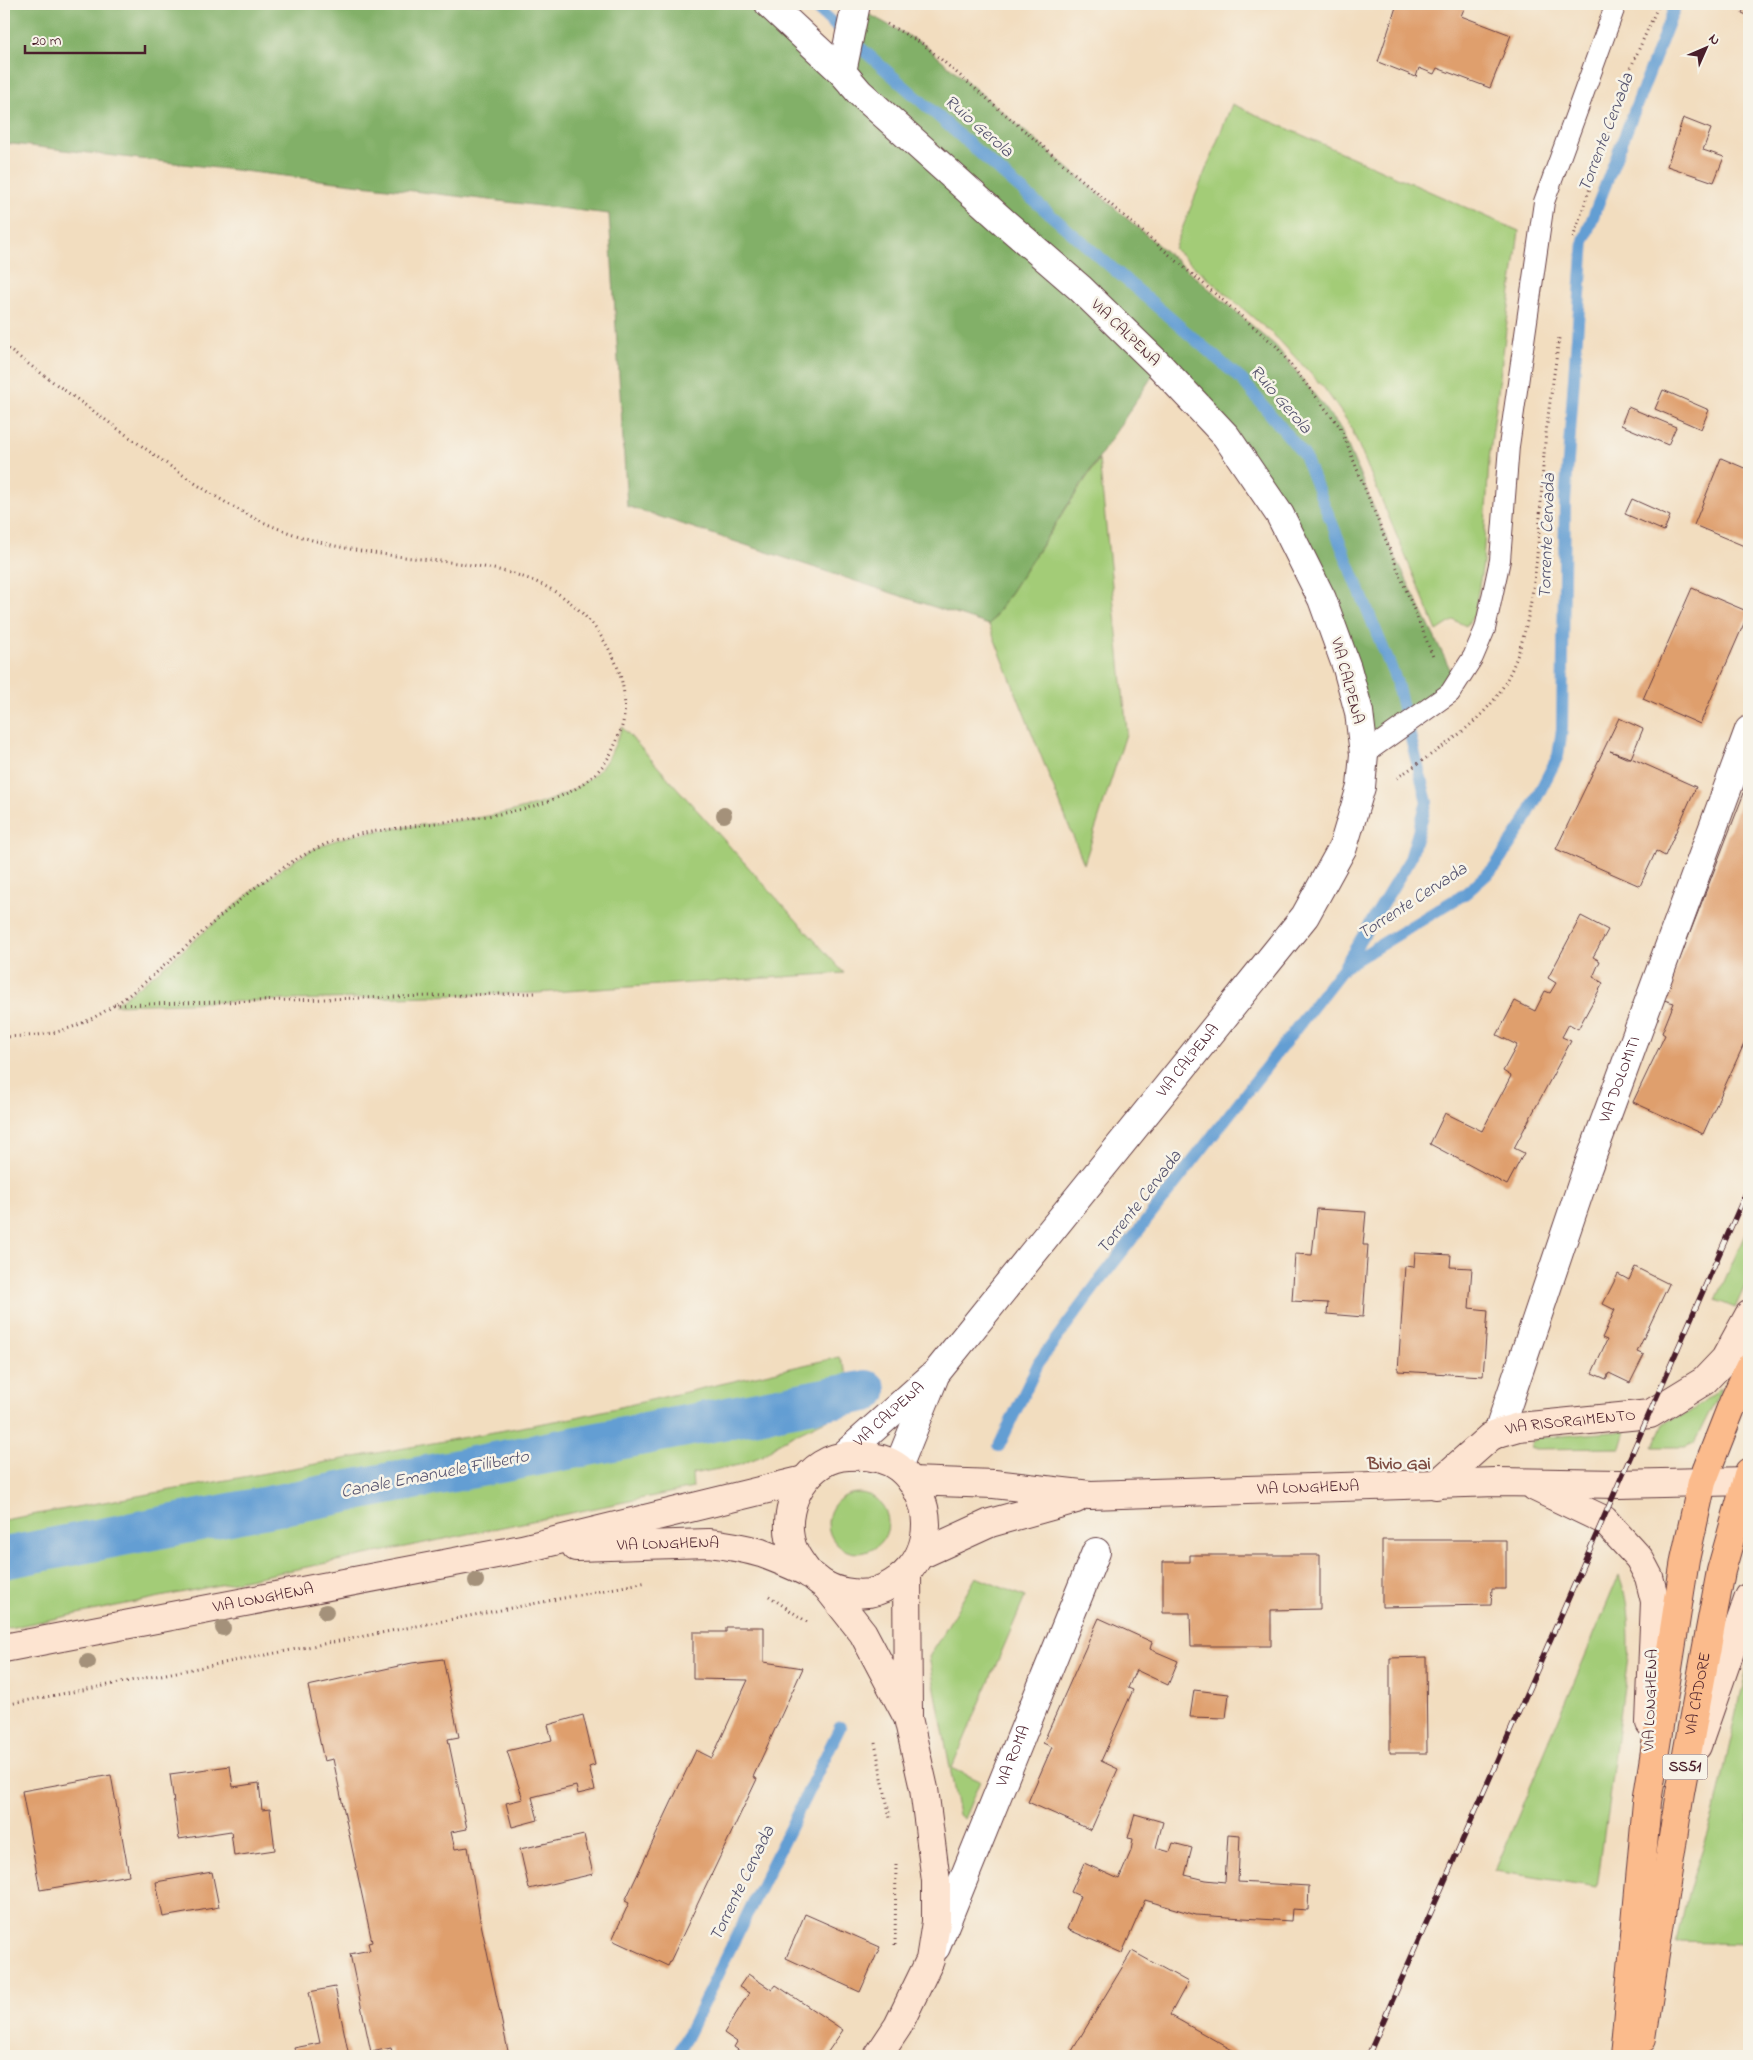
<svg xmlns="http://www.w3.org/2000/svg" width="1753" height="2060" viewBox="0 0 1753 2060" font-family="'Indie Flower',sans-serif">
  <style>
    .green { fill: #a3cc77; stroke: #767651 }
    .forest { fill: #82b068; stroke: #66684a }
    .lines { fill: none; stroke-linecap: round; stroke-linejoin: round }
    .stream { stroke: #639ed3; stroke-width: 12 }
    .canal { stroke: #639ed3; stroke-width: 42 }
    .building { fill: #df9f6d }
    .lane-casing { stroke: #633c41; stroke-width: 22 }
    .street-casing { stroke: #633c41; stroke-width: 30 }
    .secondary-casing { stroke: #633c41; stroke-width: 30 }
    .primary-casing { stroke: #633c41; stroke-width: 30 }
    .path { stroke: #633c41; stroke-width: 3; stroke-dasharray: 1 4; stroke-linecap: butt }
    .lane { stroke: #fff; stroke-width: 20 }
    .street { stroke: #fff; stroke-width: 28 }
    .secondary { stroke: #fde4d1; stroke-width: 28 }
    .primary { stroke: #fbbb8c; stroke-width: 28 }
    .rail-casing { stroke: #4a1f2b; stroke-width: 5.5 }
    .rail { stroke: #f7f3e8; stroke-width: 4; stroke-dasharray: 11; stroke-linecap: butt }
    .tree { fill: #a4917a }
    .labels { text-anchor: middle; dominant-baseline: central; stroke-width: 5; stroke-linejoin: round; paint-order: stroke }
    .shield { fill: #f7f3e8; stroke: #7e5f64; stroke-width: 1 }
    .shield-label { font-size: 15px; font-weight: bold; fill: #4a1f2b }
    .street-label { font-size: 16px; fill: #4a1f2b; stroke: #f7f3e8 }
    .water-label { font-size: 18px; font-style: italic; fill: #54526e; stroke: #f7f3e8 }
    .neighbourhood-label { font-size: 18px; font-weight: bold; fill: #7e4c42; stroke: #f7f3e8 }
  </style>
  <rect width="100%" height="100%" fill="#f7f3e8"/>
  <filter id="ink" filterUnits="userSpaceOnUse"><feTurbulence type="fractalNoise" baseFrequency=".02" numOctaves="2"/><feDisplacementMap in="SourceGraphic" scale="10" xChannelSelector="R" yChannelSelector="G"/><feConvolveMatrix kernelMatrix="1 2 1 2 8 2 1 2 1" color-interpolation-filters="sRGB"/></filter>
  <filter id="wash" filterUnits="userSpaceOnUse"><feTurbulence type="fractalNoise" baseFrequency=".0096" numOctaves="4" result="noise"/><feDisplacementMap in="SourceGraphic" scale="20" xChannelSelector="R" yChannelSelector="G"/><feGaussianBlur stdDeviation="1.12" result="paint"/><feColorMatrix in="noise" values="0 0 0 0 0 0 0 0 0 0 0 0 0 0 0 0 0 1.4 0 .05"/><feComposite in="paint" operator="in"/></filter>
  <g filter="url(#wash)">
    <rect width="100%" height="100%" fill="#f2ddbf"/>
    <path class="green" d="M1232,104l287,127 -30,229 -6,103 -9,52 -8,11 -12,-6 -17,11 -87,-206 -26,-37 -46,-49 -104,-90z
      M1099,459l28,272 -43,133 -95,-239z
      M622,727l222,246 -308,20 -422,12c39,-28 75,-60 111,-91 32,-27 64,-55 103,-71 20,-8 41,-11 62,-14 63,-9 158,-12 206,-56 13,-12 20,-30 26,-46z
      M1749,1225v52l-14,31 -19,-8z
      M839,1357l23,46 -79,37 -21,16 -23,9 -47,9 1,14 -689,141v-109l568,-102z
      M1720,1387v4l-26,52 -9,4h-32l11,-23 24,-11 16,-11z
      M1626,1431l-5,17 -89,1 -2,-2 2,-5 6,-4z
      M828 1523a30 30 0 1 1 60 0a30 30 0 1 1-60 0Z
      M1619,1575c9,24 10,48 10,74l-32,238 -102,-16z
      M976,1577l49,20 -73,171 28,13 -16,38 -5,-4 -30,-158z
      M1749,1659v285l-72,-2 12,-53 24,-71z"/>
    <path class="forest" d="M4,4h765l72,68 15,-65 67,37 353,302 64,81 49,117 66,135 -91,68 -83,-233 -122,-148 -170,259 -362,-119 -18,-292 -605,-71z"/>
    <g class="lines">
      <path class="stream" d="M811,4l198,175 233,201 62,75 92,225 31,122 -17,57 -65,106
        M999,1446l40,-84 58,-78 247,-317 122,-74 27,-24 28,-41 37,-72 4,-27 3,-227 19,-262 92,-236
        M677,2056l163,-329"/>
      <path class="canal" d="M4,1558l862,-167"/>
    </g>
    <g id="blocks">
      <path class="building" d="M1397,4h69l-5,12 50,19 -21,53 -53,-20 -3,6 -15,-6 -3,9 -38,-15z
        M1746,4h3v12l-7,-3z
        M1683,118l28,11 -8,21 21,7 -10,25 -47,-16z
        M1663,390l46,20 -8,19 -46,-20z
        M1628,407l48,20 -8,18 -47,-20z
        M1721,458l28,12v78l-55,-23z
        M1632,499l38,17 -6,15 -39,-17z
        M1692,588l57,24 -49,112 -57,-25z
        M1619,718l24,11 -12,29 -21,-7 16,7h5l65,29 -31,69 -9,-5 -16,35 -84,-37z
        M1749,780v253l-46,101 -70,-32 32,-67 -3,-2 12,-30 -10,-3z
        M1581,916l27,14 -15,27 7,4 -7,16 10,6 -25,46 -9,-5 -7,13 9,4 -57,107 10,5 -17,32 -77,-41 15,-31 37,18 29,-55 -8,-5 14,-26 -20,-10 18,-34 20,10 10,-20 5,2 6,-10 -8,-5z
        M1317,1209l49,3 -3,33h5l-5,72 -36,-3 1,-11 -36,-2 3,-47 17,1z
        M1415,1253l36,2 -1,12 22,1 -3,40 19,2 -5,66 -85,-5 7,-105 9,1z
        M1635,1267l34,17 -32,68 7,3 -14,28 -21,-10 -3,6 -14,-6 15,-33 -5,-2 13,-28 -12,-6 15,-30 11,6z
        M1382,1540h124v49h-14l-1,16 -109,2z
        M1190,1555h130v54l-49,1v36h-80l-1,-33h-27v-51h27z
        M1099,1618l53,24 -2,7 28,12 -10,24 -32,-15 -8,18 5,2 -32,71 17,8 -27,61 -63,-28 24,-55 -9,-4z
        M726,1627h38v35l39,6 -50,109 4,2 -89,187 -56,-26 17,-37 -4,-2 71,-151 16,8 36,-78 -55,-1v-47h33z
        M1426,1657l1,96h-37v-95z
        M443,1659l16,78 -11,2 19,90 -16,3 4,17 13,-2 12,72 28,132 -24,5h-91l-2,-8 -20,4 -21,-98 20,-4 -2,-7 4,-1 -39,-183 -9,2 -16,-75 104,-23z
        M1194,1690l35,4 -3,24 -36,-1z
        M583,1715l12,50 -6,2 6,23 -17,4 -2,-8 -44,11 6,23 -26,7 -6,-24 17,-4 -16,-48 45,-11 -4,-15z
        M230,1766l3,21 26,-4 3,27 8,-1 5,41 -41,6 -3,-25 -52,8 -9,-65z
        M111,1775l18,100 -89,15 -18,-99z
        M1135,1814l28,8 -7,26 14,4 3,-9 19,5 -7,27 21,5 19,2 3,-48 12,1 -2,47 71,4 -1,24 -16,-1 -1,12 -95,-6 -51,-15 -23,53 -55,-24 13,-33 -9,-4 13,-29 35,16 12,-28 2,-12 -5,-1z
        M584,1835l9,39 -64,15 -9,-40z
        M212,1872l7,35 -56,10 -7,-35z
        M805,1914l75,33 -20,45 -74,-34z
        M1132,1951l56,31 -18,33 73,41h-174z
        M748,1974l24,16 4,-5 67,45 -18,26h-78l-13,-9 3,-5 -13,-9 25,-40 -10,-6z
        M335,1987l14,69h-53l-2,-8 26,-5 -11,-51z"/>
    </g>
  </g>
  <g filter="url(#ink)">
    <use href="#blocks" fill-opacity="0" stroke="#633c41" stroke-width="1"/>
    <g class="lines">
      <defs>
        <path id="lane" d="M1364,754l86,-61 23,-36 12,-28 15,-69 9,-114 35,-244 72,-198"/>
        <g id="street">
          <path d="M769,4l73,68"/>
          <path id="s1" d="M1498,1433l88,-261 163,-442"/>
          <path id="s2" d="M843,1456l94,-84 368,-456 38,-69 18,-60 3,-33 -5,-42 -12,-44 -25,-69 -42,-84 -54,-79 -66,-70 -80,-78 -75,-65 -145,-130 -18,-21 14,-68"/>
          <path d="M898,1467l36,-89"/>
          <path id="s3" d="M936,1947l160,-395"/>
        </g>
        <g id="secondary">
          <path id="s4" d="M911,1481l83,3 96,11 406,-13 123,2 130,-3"/>
          <path id="s5" d="M1436,1485l54,-48 8,-4 21,-6 131,-13 54,-33 21,-22 24,-44"/>
          <path d="M1535,1487l69,33 35,38 10,19 6,24 -5,122"/>
          <path id="s6" d="M576,1547l133,-4c18,2 35,5 52,10 16,6 34,13 49,21 5,3 9,8 15,11 12,7 30,10 44,8 11,-2 22,-8 30,-14 37,-28 35,-82 0,-111 -14,-11 -34,-13 -51,-12 -39,2 -65,46 -58,82 2,14 11,25 19,36"/>
          <path d="M920,1555l70,-32 86,-24"/>
          <path d="M907,1572l1,142"/>
          <path d="M826,1586l37,47 45,85 16,71 12,92v41l-6,38 -32,66 -20,30"/>
          <path id="s7" d="M4,1648l518,-99 282,-69"/>
          <path d="M1697,1746l52,-149"/>
        </g>
        <g id="primary">
          <path id="s8" d="M1642,2039l38,-247 41,-221 28,-99"/>
          <path d="M1624,2056l23,-254 38,-242 17,-78 31,-79 16,-35"/>
        </g>
      </defs>
      <use href="#lane" class="lane-casing"/>
      <use href="#street" class="street-casing"/>
      <use href="#secondary" class="secondary-casing"/>
      <use href="#primary" class="primary-casing"/>
      <path class="path" d="M887,24l36,20 353,302 64,81 94,232
        M1573,238l58,-171 28,-63
        M4,346c42,31 85,62 128,93 42,30 85,62 133,84 36,16 77,26 116,31 95,14 184,5 233,105 10,21 15,51 6,73 -5,14 -11,28 -22,39 -41,44 -134,47 -191,56 -28,4 -56,6 -81,17 -61,27 -112,79 -162,122 -31,27 -66,56 -108,66 -17,4 -35,4 -52,5
        M1397,778c31,-22 67,-43 92,-72 51,-57 49,-179 55,-252 3,-38 10,-77 15,-116
        M114,1005l422,-12
        M769,1596l41,28
        M4,1705l643,-123
        M875,1743l15,75
        M895,1945l1,-82"/>
      <use href="#lane" class="lane"/>
      <use href="#street" class="street"/>
      <use href="#secondary" class="secondary"/>
      <use href="#primary" class="primary"/>
      <defs>
        <path id="rail" d="M1368,2056l381,-870"/>
      </defs>
      <use href="#rail" class="rail-casing"/>
      <use href="#rail" class="rail"/>
    </g>
    <g class="tree">
      <circle cx="724" cy="815" r="8"/>
      <circle cx="476" cy="1581" r="8"/>
      <circle cx="326" cy="1612" r="8"/>
      <circle cx="223" cy="1628" r="8"/>
      <circle cx="88" cy="1662" r="8"/>
    </g>
  </g>
  <g class="labels">
    <rect class="shield" x="1662.5" y="1754.5" width="45" height="25" rx="4"/>
    <g class="shield-label">
      <text x="1685" y="1767">SS51</text>
    </g>
    <g class="street-label">
      <text transform="translate(1125 333) rotate(44)">VIA CALPENA</text>
      <text transform="translate(1347 681) rotate(75)">VIA CALPENA</text>
      <text stroke="none"><textPath href="#s2" startOffset="526">VIA CALPENA</textPath></text>
      <text stroke="none"><textPath href="#s1" startOffset="374">VIA DOLOMITI</textPath></text>
      <text stroke="none"><textPath href="#s2" startOffset="62">VIA CALPENA</textPath></text>
      <text stroke="none"><textPath href="#s5" startOffset="155">VIA RISORGIMENTO</textPath></text>
      <text stroke="none"><textPath href="#s4" startOffset="398">VIA LONGHENA</textPath></text>
      <text stroke="none"><textPath href="#s6" startOffset="92">VIA LONGHENA</textPath></text>
      <text stroke="none"><textPath href="#s7" startOffset="264">VIA LONGHENA</textPath></text>
      <text stroke="none"><textPath href="#s8" startOffset="350">VIA CADORE</textPath></text>
      <text transform="translate(1651 1700) rotate(-88)">VIA LONGHENA</text>
      <text stroke="none"><textPath href="#s3" startOffset="206">VIA ROMA</textPath></text>
    </g>
    <g class="water-label">
      <text transform="translate(978 127) rotate(41)">Ruio Gerola</text>
      <text transform="translate(1607 133) rotate(-69)">Torrente Cervada</text>
      <text transform="translate(1280 400) rotate(49)">Ruio Gerola</text>
      <text transform="translate(1548 536) rotate(-88)">Torrente Cervada</text>
      <text transform="translate(1413 902) rotate(-33)">Torrente Cervada</text>
      <text transform="translate(1140 1203) rotate(-52)">Torrente Cervada</text>
      <text transform="translate(435 1475) rotate(-11)">Canale Emanuele Filiberto</text>
      <text transform="translate(743 1884) rotate(-64)">Torrente Cervada</text>
    </g>
    <g class="neighbourhood-label">
      <text x="1399" y="1465">Bivio Gai</text>
    </g>
  </g>
  <rect width="1753" height="2060" fill="none" stroke="#f7f3e8" stroke-width="20"/>
  <g transform="translate(1706 48) rotate(45)" stroke="#f7f3e8" stroke-width="4" paint-order="stroke">
  <path d="M0-4L9 19L0 12L-9 19Z" fill="#4a1f2b"/>
  <text y="-8" font-size="14" font-weight="bold" text-anchor="middle" fill="#4a1f2b">N</text>
  </g>
  <path d="M25 45v8h120v-8" fill="none" stroke="#4a1f2b" stroke-width="2.5"/>
  <text x="32" y="45" font-size="15" fill="#4a1f2b" stroke="#f7f3e8" stroke-width="4" paint-order="stroke">20 m</text>
</svg>
